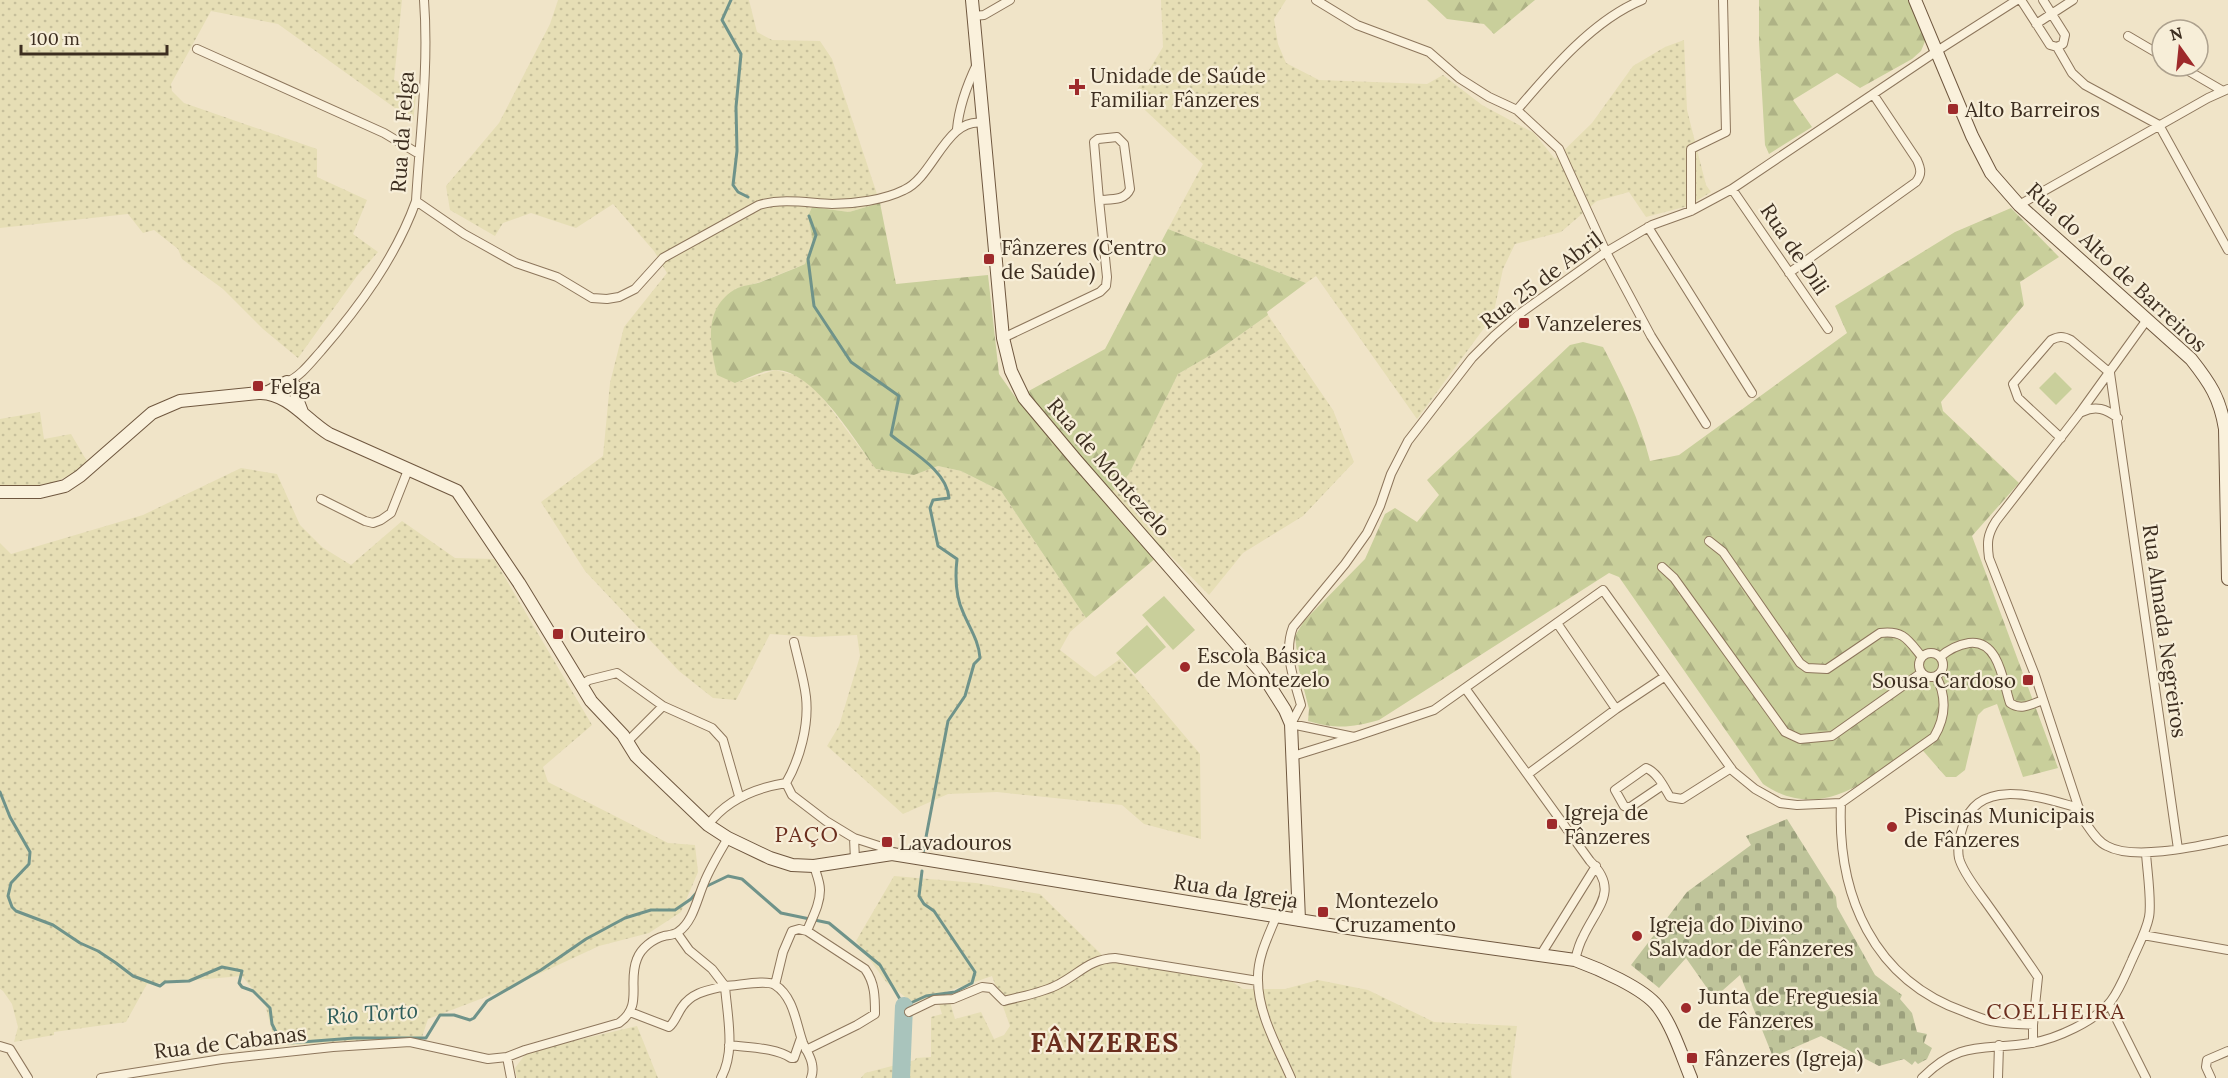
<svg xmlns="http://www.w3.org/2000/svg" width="2228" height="1078" viewBox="0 0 2228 1078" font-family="Lora,serif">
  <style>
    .farmland { fill: url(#farmland-dots) }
    .forest { fill: url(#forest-firs) }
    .cemetery { fill: url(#cemetery-stones) }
    .park { fill: #c9cf9b }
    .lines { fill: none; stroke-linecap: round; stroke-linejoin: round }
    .stream { stroke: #6f938a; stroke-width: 3 }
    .river { stroke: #a9c4bc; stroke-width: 18 }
    .street-casing { stroke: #8d765c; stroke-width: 10 }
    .secondary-casing { stroke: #6f573f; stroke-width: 14 }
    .street { stroke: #faf1dc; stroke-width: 8 }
    .secondary { stroke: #faf1dc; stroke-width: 12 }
    .poi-dot { fill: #9e2a2b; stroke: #f7eed8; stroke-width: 2 }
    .labels { text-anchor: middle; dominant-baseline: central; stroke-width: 4.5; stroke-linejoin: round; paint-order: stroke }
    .poi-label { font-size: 21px; fill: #3d2e20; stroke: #f7eed8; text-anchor: start }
    .street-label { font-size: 21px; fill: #3d2e20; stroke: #f7eed8 }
    .neighbourhood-label { font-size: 22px; letter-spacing: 1.5px; fill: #6b2e1e; stroke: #f7eed8 }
    .water-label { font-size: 22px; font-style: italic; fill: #2f5d5a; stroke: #f7eed8 }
    .district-label { font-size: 27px; font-weight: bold; letter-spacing: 1.5px; fill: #6b2e1e; stroke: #f7eed8 }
  </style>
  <defs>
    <pattern id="farmland-dots" width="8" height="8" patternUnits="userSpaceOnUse" patternTransform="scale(1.5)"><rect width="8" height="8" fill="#e6deb5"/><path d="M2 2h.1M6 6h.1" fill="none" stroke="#c6bf9b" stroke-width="1.8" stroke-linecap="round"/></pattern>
    <pattern id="forest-firs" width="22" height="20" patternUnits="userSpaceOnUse" patternTransform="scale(1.5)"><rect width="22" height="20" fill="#c9cf9b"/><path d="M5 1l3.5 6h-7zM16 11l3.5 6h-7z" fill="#aeb285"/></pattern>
    <pattern id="cemetery-stones" width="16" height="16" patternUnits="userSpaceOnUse" patternTransform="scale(1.5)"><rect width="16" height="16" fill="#bfc49a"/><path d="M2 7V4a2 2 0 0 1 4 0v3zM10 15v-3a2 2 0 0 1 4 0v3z" fill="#9ca07d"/></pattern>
  </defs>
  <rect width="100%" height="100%" fill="#f0e4c8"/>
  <path class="farmland" d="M0,0h402l-8,80 23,9 -4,32 -135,-97 -67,-13 -40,73 1,7 12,12 133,46v28l50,23 -14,34 25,18 -21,24 -59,82 -35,-29 -40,-40 -41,-30 -4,-10 -24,-19 -11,3 -15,-19 -128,14z
    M558,0h191l8,32 15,8 48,1 12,18 48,144 -31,9 -37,-5 -4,9 5,27 -8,21 -45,18 -25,7v94l40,-13 24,6 17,13 60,80 38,6 24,-9 23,5 40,20 85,127 -16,14 -10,18 35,27 25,-18 80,95 1,85 -57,-15 -22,-19 -125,-13 -49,2 -45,20 -76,-68 12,-20 21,-70 -3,-21 -43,2 -44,-3 -34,66 -23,-2 -34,-27 -94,-100 -44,-69 62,-46 7,-73 14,-56 43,-54 -13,-22 -41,-47 -37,24 -45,-15 -28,10 -8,13 -45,-26 -4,-24 53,-63 51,-99z
    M1161,0h125l-12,19 4,25 8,19 33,17 108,4 16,-9 39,30 52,28 21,26 37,-36 41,-57 32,-19 19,-7 3,70 19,75 5,7 -23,14 -42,11 -17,-25 -32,9 -36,31 -46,12 -12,25 -10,47 -76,103 -101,-143 -10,7 -138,-54 35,-65 -71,-66 31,-51z
    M1268,315l65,95 21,52 -51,54 -60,37 -34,42 -99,-101 19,-21 49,-99 38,-22z
    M40,412l4,27 27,-5 17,29 -16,11 -17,8 -22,4 -33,1v-68z
    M241,468l36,6 23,51 22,22 29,18 51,-44 53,37 39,1 98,166 -49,42 5,15 120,61 27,2 3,27 -17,40 -32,21 -50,13 -95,44 -76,29 -6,18 -146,9 -11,-42 -23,-28 -95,8 -21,38 -72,10v3l-40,7 4,-15 -6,-23 -9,-13 -3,-2v-446l11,11 132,-39z
    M894,876l82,7 64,11 62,61 50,12 79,14 12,8h42l33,-9 50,10 66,32 83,4 -6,47 1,5h-651l4,-5 50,-13 1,-2 15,-1v-40l11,-3 -3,-10 11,-2 5,17 26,-7 13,27 10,-4 6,-9 -18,-50 -79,27 -26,-20 -31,-42z
    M637,1026l21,52h-141l-2,-10 12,-16z"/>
  <path class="forest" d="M1427,0h108l-41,34 -10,-10 -37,-5z
    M1759,0h160l-9,4 16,35 -5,12 -9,8 -52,29 -23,-15 -44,27 19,27 -43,27 -4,-9 -6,-103z
    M880,203l16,81 92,-9 11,99 17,24 89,-49 63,-120 138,54 -39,29 1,3 -52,37 -38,22 -49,100 -19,20 55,56 -79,68 -85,-127 -40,-20 -23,-5 -24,9 -38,-6c-21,-28 -63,-100 -101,-99 -13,0 -28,9 -40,13l-18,-8c-7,-29 -14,-66 17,-85 8,-5 19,-5 27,-8 15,-6 30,-12 44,-18l8,-21 -5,-27 4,-9 37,5z
    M2011,208l48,49 -39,25 4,23 -83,97 2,9 76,72 -47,53 86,232 -35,9 -26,-73 -13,5 -6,6 -13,55 -9,7h-10l-28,-32c-47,33 -97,79 -155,39l-144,-207 -10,-4 -230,147c-28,8 -43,9 -71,1l1,-12 -10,-39 -4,-34 9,-15 61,-62 20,-45 10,-6 22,14 22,-27 -12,-15 143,-135 13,-3 20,5c19,36 37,74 47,114l29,-6 168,-122 -12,-27 120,-74z"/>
  <path class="cemetery" d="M1787,819l49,78 1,10 38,68 27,20 -2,4 12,14 5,19 10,2 -3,9 8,5 -5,11 -9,5 -3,-3 -3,4 -8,-6 -25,7 -58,-30 -48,21 -33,-82 -26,23 -28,-40 -27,30 -28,-23 56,-73 64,-47 -5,-9z"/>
  <path class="park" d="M2055,372l17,17 -16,16 -17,-17z
    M1164,596l31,34 -22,20 -31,-35z
    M1147,625l19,22 -31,27 -19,-21z"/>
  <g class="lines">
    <path class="stream" d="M731,0l-9,20 19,34 -5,53 1,44 -4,34 5,7 10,5
      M809,216l7,19 -8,24 6,47 37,56 48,34 -8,39c19,16 56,35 58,63l-16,2 -3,8 8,38 19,13c-2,18 -2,36 6,53 6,15 16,29 17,46l-6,6 -9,32 -17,25 -25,132
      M0,792l10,25 20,35 -1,12 -18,19 -3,13 4,11 4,4 37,14 27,18 18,8 18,12 17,13 27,10 5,-4 24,-1 33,-14 20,4 -3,12 3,4 11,4 17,17 2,16 6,12 11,7 65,-5h72l14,-23h14l16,5 4,-2 13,-17 54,-31 45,-31 39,-21 26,-8h24l16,-11 8,-9
      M705,887l23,-11 14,3 39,34 48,10 51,42 24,41 22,-10 29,-4 17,-9 3,-11 -41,-61 -10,-7 -5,-8 3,-25"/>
    <path class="river" d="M901,1078l3,-72"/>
    <defs>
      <path id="street" d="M1316,0l41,25 72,27 30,26 30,19 28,13 42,39 47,103 45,84 55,88
        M2021,0l29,45 7,2 6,-3 2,-9 -22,-35
        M974,16l10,-1 26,-15
        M2036,24l37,-24
        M2128,36l34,20
        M2057,47l15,26 13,12 74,40 69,125
        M197,49l187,84 35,21
        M2180,66l43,25
        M1517,110c34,-40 76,-90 125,-110
        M957,129c2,-22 10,-44 20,-65
        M1117,137l7,7 6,45c-5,12 -19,10 -31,11l-5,-58 4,-3z
        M1732,189l96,140
        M416,201l48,33 52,29 41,14 35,21 15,1 12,-2 16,-8 28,-31 96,-53c24,-7 49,-2 73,-1 22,0 52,-4 72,-14 30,-13 42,-74 80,-67
        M2019,205l189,-107 20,-9
        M1691,211v-62l35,-17 -3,-132
        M1648,227l104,166
        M1789,273l127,-91c6,-8 5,-13 1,-22l-44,-66
        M2146,321l-67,93 -83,107c-9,14 -9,22 -7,37l46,117 47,143c7,9 14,23 25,28 27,15 92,0 121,-6
        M1003,338l97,-46 6,-6 1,-9 -8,-77
        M287,382c14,-6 24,-20 34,-31 38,-44 75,-94 95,-150 4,-67 13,-134 8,-201
        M2082,412c14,-7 24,-3 36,6
        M2061,438l-43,-40 -5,-14 38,-44c8,-4 12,-4 20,0l39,33 68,476
        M321,499l44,22 8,2 8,-3 10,-7 17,-43
        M1709,541l14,11 77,111 7,5 20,1 53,-36c24,-3 28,7 42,24
        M1662,567l12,11 111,154 15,7 32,-3 89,-63
        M1557,623l59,86
        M1919 665a12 12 0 1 1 24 0a12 12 0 1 1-24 0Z
        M1940,657c9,-8 17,-12 29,-14 30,-4 34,39 41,60 11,8 22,1 33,-3
        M581,685l8,-5 28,-7 46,33 49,22 11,12 16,56
        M1465,688l125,173c30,29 7,46 -7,76 -4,7 -6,15 -8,23
        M1354,737l80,-27 169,-120 130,181 22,18 25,14 17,2 44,-2 93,-66c12,-20 13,-40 2,-61
        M627,742l36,-36
        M1293,756l61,-19 -63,-13 10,-19c-7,-26 -18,-52 -8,-78l52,-63 22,-31 13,-27 11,-32 17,-33 64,-83 22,-22 24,-21 88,-63 46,-27 39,-14 41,-22 205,-138 80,-51
        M1528,774l88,-65 48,-32
        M786,783l6,12 34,26 28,17 28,9 10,7
        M1663,785l-34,23 -5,-2 -9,-16 31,-22c11,4 18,19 24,29l12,2 49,-31
        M1841,803c-4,92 32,177 124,209 8,3 17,7 26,9 14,3 28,3 42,4
        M708,825c19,-26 47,-37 78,-42 14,-24 23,-58 20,-86 -2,-18 -8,-37 -12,-55
        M854,838l1,22
        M1276,917c-8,20 -19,41 -18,63 0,34 20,68 33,98
        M677,933l12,17 23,19 13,17c12,0 41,-7 50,-1 19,12 21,39 28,58 3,7 8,14 9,21 1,5 1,9 -1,14
        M2143,935l85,15
        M1540,956l56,-90
        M775,985l8,-33 9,-21 7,-2 8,2
        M2109,1004l37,74
        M630,1012l39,15c6,-5 8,-13 13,-20 10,-15 27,-17 43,-21 2,29 11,65 -4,92
        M909,1012l25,-12 19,-1 29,-12 9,1 13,13c18,-5 39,-8 55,-17 20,-10 30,-25 56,-26l143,23
        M2033,1043v-18l5,-48c-17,-25 -35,-51 -53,-76 -8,-11 -23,-30 -26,-43 -2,-10 1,-23 4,-32 16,-51 79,-28 116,-18
        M729,1045c20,3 45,2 62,13h3l7,-20
        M0,1046l10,3 18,29
        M806,1050l51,-25 18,-11c0,-17 0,-31 -10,-45l-58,-38c5,-13 13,-26 13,-41 0,-8 -4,-17 -6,-24
        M507,1057l4,21
        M101,1078l121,-19 111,-12 77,-5 78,17 19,-2 18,-7 94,-27c25,-18 8,-40 18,-64 4,-11 16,-20 27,-23 5,-1 10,-1 14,-4 15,-10 19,-33 26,-49 6,-15 15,-30 24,-45
        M1922,1078c39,-39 61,-27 109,-35 25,-4 65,-22 80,-42 9,-12 15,-28 21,-41 6,-14 14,-28 17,-43 3,-15 -2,-47 -3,-64
        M1998,1078l1,-33
        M2211,1078l-5,-11 1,-7 21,-9"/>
      <path id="secondary" d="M972,0l31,338 8,33 13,27 52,62 185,212 24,38 6,14 8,196
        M1915,0l57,136 19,37 28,32 172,154c19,24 29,39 34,70l3,150
        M261,393c28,1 45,27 68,41l128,57 62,92 72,118 32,34 13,21 72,69 20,13 42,20 22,7 22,1 78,-12 475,77 208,29c22,8 69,28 83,47 14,18 24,49 33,71
        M0,492h40l25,-6 15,-10 72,-63 28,-12 88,-9 19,-10 8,4 2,13 5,13"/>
    </defs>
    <use href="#street" class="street-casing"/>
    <use href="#secondary" class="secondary-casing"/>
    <use href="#street" class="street"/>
    <use href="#secondary" class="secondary"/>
  </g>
  <g class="poi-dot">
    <path d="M1074 78h6v6h6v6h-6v6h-6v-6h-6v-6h6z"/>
    <rect x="1947" y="103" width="12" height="12" rx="3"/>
    <rect x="983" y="253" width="12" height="12" rx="3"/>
    <rect x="1518" y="317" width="12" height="12" rx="3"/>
    <rect x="252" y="380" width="12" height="12" rx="3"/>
    <rect x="552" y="628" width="12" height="12" rx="3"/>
    <circle cx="1185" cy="667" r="6"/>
    <rect x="2022" y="674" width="12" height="12" rx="3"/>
    <rect x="1546" y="818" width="12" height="12" rx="3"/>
    <circle cx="1892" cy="827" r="6"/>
    <rect x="881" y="836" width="12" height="12" rx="3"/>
    <rect x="1317" y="906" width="12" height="12" rx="3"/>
    <circle cx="1637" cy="936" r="6"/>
    <circle cx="1686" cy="1008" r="6"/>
    <rect x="1686" y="1052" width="12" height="12" rx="3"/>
  </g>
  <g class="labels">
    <g class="poi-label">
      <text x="1090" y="75">Unidade de Saúde<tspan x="1090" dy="24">Familiar Fânzeres</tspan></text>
      <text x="1965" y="109">Alto Barreiros</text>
      <text x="1001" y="247">Fânzeres (Centro<tspan x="1001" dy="24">de Saúde)</tspan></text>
      <text x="1536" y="323">Vanzeleres</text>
      <text x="270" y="386">Felga</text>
      <text x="570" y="634">Outeiro</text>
      <text x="1197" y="655">Escola Básica<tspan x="1197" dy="24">de Montezelo</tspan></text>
      <text x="2016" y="680" text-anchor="end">Sousa Cardoso</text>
      <text x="1564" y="812">Igreja de<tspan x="1564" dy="24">Fânzeres</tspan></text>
      <text x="1904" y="815">Piscinas Municipais<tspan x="1904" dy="24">de Fânzeres</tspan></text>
      <text x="899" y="842">Lavadouros</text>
      <text x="1335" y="900">Montezelo<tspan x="1335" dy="24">Cruzamento</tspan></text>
      <text x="1649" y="924">Igreja do Divino<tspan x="1649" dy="24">Salvador de Fânzeres</tspan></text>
      <text x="1698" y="996">Junta de Freguesia<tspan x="1698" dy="24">de Fânzeres</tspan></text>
      <text x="1704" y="1058">Fânzeres (Igreja)</text>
    </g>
    <g class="street-label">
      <text transform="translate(402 132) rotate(-86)">Rua da Felga</text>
      <text transform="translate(1795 249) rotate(56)">Rua de Dili</text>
      <text transform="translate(2117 267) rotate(43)">Rua do Alto de Barreiros</text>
      <text transform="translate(1541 280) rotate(-37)">Rua 25 de Abril</text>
      <text transform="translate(1109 467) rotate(49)">Rua de Montezelo</text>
      <text transform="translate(2165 631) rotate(82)">Rua Almada Negreiros</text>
      <text transform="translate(1236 891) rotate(9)">Rua da Igreja</text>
      <text transform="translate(230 1042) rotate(-7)">Rua de Cabanas</text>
    </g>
    <g class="neighbourhood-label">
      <text x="807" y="834">PAÇO</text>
      <text x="2056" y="1011">COELHEIRA</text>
    </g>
    <g class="water-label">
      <text transform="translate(372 1013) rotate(-4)">Rio Torto</text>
    </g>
    <g class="district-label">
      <text x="1105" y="1042">FÂNZERES</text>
    </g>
  </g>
  <g transform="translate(2180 48) rotate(345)"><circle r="28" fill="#f7eed8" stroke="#ada18e" stroke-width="1.5"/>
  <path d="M0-4.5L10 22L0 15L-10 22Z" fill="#9e2a2b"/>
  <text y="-9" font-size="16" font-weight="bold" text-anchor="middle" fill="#3d2e20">N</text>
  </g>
  <path d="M21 45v9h146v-9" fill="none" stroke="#3d2e20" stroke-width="3"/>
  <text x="30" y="45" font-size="18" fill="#3d2e20" stroke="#f7eed8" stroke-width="4.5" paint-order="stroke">100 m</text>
</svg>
